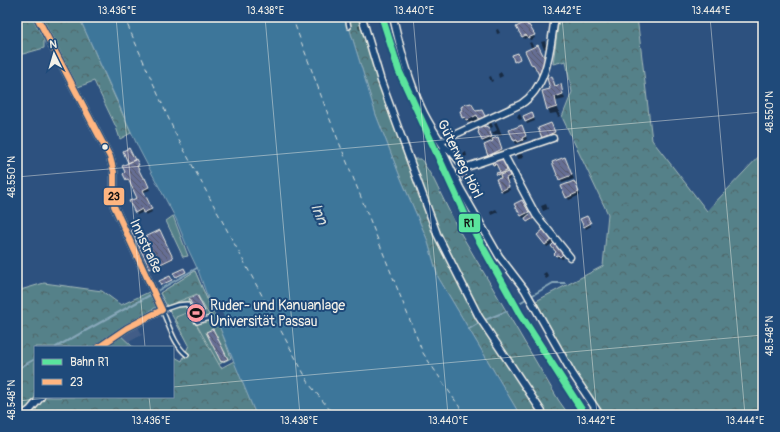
<svg xmlns="http://www.w3.org/2000/svg" width="780" height="432" viewBox="0 0 780 432" font-family="Pangolin,sans-serif">
  <style>
    .built { fill: #425d87 }
    .green { fill: #548189; stroke: #a4b9b8 }
    .forest { fill: url(#forest-crowns); stroke: #a4b9b8 }
    .water { fill: #3e769a; stroke: #87a7b9 }
    .pier { fill: #2d517f }
    .shadow { fill: #0007 }
    .lines { fill: none; stroke-linecap: round; stroke-linejoin: round }
    .stream { stroke: #87a7b9; stroke-width: 2 }
    .ferry { stroke: #d9dfdc; stroke-width: 1; stroke-dasharray: 5 4; stroke-linecap: butt }
    .building { fill: url(#building-back-hatch); stroke: #f4f1e8 }
    .lane-casing { stroke: #f4f1e8; stroke-width: 6 }
    .street-casing { stroke: #f4f1e8; stroke-width: 9 }
    .lane { stroke: #1f4a7a; stroke-width: 3 }
    .street { stroke: #1f4a7a; stroke-width: 6 }
    .bus-1-casing { stroke: #1f4a7a; stroke-width: 9 }
    .bus-1 { stroke: #ffb580; stroke-width: 6 }
    .rail-1-casing { stroke: #1f4a7a; stroke-width: 10 }
    .rail-1 { stroke: #5ae49d; stroke-width: 7 }
    .ticks { fill: none; stroke: #f4f1e8; stroke-width: 1; stroke-opacity: 0.45 }
    .bus-dot { fill: #f4f1e8; stroke: #1f4a7a; stroke-width: 1.5 }
    .labels { text-anchor: middle; dominant-baseline: central; stroke-width: 4; stroke-linejoin: round; paint-order: stroke }
    .street-label { font-size: 14px; fill: #f4f1e8; stroke: #1f4a7a }
    .poi-label { font-size: 14px; fill: #f4f1e8; stroke: #1f4a7a; text-anchor: start }
    .water-label { font-size: 15px; font-style: italic; fill: #d9dfdc; stroke: #1f4a7a }
    .line-badge { stroke: #1f4a7a; stroke-width: 1.5 }
    .pale-badge-label { font-size: 11px; text-anchor: middle; font-weight: bold; fill: #111 }
    .neatline { fill: none; stroke: #f4f1e8; stroke-width: 1.5 }
    .ticks-label { font-size: 10px; text-anchor: middle; fill: #f4f1e8 }
  </style>
  <defs>
    <pattern id="forest-crowns" width="20" height="18" patternUnits="userSpaceOnUse"><rect width="20" height="18" fill="#548189"/><path d="M2 6a3 3 0 1 1 6 0M12 15a3 3 0 1 1 6 0" fill="none" stroke="#4f676b"/></pattern>
    <pattern id="building-back-hatch" width="6" height="6" patternUnits="userSpaceOnUse"><rect width="6" height="6" fill="#666e94"/><path d="M-1 5l2 2M0 0l6 6M5-1l2 2" fill="none" stroke="#565969"/></pattern>
  </defs>
  <rect width="100%" height="100%" fill="#2d517f"/>
  <filter id="ink" filterUnits="userSpaceOnUse"><feTurbulence type="fractalNoise" baseFrequency=".025" numOctaves="2"/><feDisplacementMap in="SourceGraphic" scale="8" xChannelSelector="R" yChannelSelector="G"/><feConvolveMatrix kernelMatrix="1 2 1 2 8 2 1 2 1" color-interpolation-filters="sRGB"/></filter>
  <g filter="url(#ink)">
    <path class="built" d="M138,326l4,9 -4,2 -18,10h-18z"/>
    <path class="green" d="M173,216l15,40 -5,1 -17,-36z
      M195,271l12,28 10,2 3,26 11,31 -19,10 -18,-12 -34,-63z"/>
    <path class="forest" d="M17,17h15l12,23v8l-21,6 -6,-1z
      M42,17h37l52,116 -11,6 -4,-12 -22,-46 -16,6z
      M345,17h15l48,142h13l13,21 23,47 102,174 10,14h-49l-82,-138 -11,-38 -28,-65 -23,-59 -27,-88z
      M559,17h78l15,123 55,71 56,-59v263h-158l-31,-44 -38,-70 67,-35 5,-52 -46,-97 10,-25 -6,-31 -13,3z
      M195,271l18,42 -4,2 -12,-21 -30,12 -7,-13z
      M44,283l58,8 19,14 28,-13 7,15 -38,26 15,14h-98v50h138v-41l9,5 7,-16 -13,-25v-3l10,-4h4l31,55 13,-7 22,54h-239v-124z"/>
    <path class="water" d="M79,17h266l4,10 27,88 23,59 28,65 11,38 82,138h-264l-46,-111 -12,-34 -10,-21 -12,-30 -37,-70z"/>
    <path class="pier" d="M217,301l10,23 -7,3 -10,-23z"/>
    <path class="shadow" d="M526,23l9,15 -5,2 4,8 8,31 -5,-10 -3,-1 -2,-4v-15l-3,-6 2,-1 -3,-5 -4,2 -6,-12z
      M361,25l2,3 -4,2 -1,-4z
      M498,29l2,4 -3,1 -1,-4z
      M545,41l2,7 -3,1 -3,-7z
      M501,72l2,4 -4,2 -1,-4z
      M491,76l2,5 -2,1 -2,-5z
      M551,77l4,10 5,-1 5,13 -9,2 3,11h-1l2,4 -2,1 -2,-4 -6,1 -7,-22 8,-2z
      M475,112l9,3 2,6 -4,2 -3,-4 -10,4 -1,-2h-2l-3,-4z
      M520,114l2,5 -3,1 -2,-4z
      M533,116l2,5 -8,3 -1,-3z
      M491,122l2,5 -3,1 -2,-5z
      M497,123l5,12 -3,1 -1,-2 -5,1 -1,-2 5,-3 -3,-6z
      M552,126l4,9 -12,5 -1,-3z
      M523,129l4,10 -4,2v1l-7,2 -5,-13z
      M489,131l4,9 -9,3 -1,-2z
      M499,141l4,11 -12,6 -6,-12z
      M466,152l1,4 -6,2 -2,-3z
      M522,154l2,4 -6,1 -1,-4z
      M565,158l9,21 -12,4 -2,-4z
      M136,161l7,19 3,2 4,8 -6,2 8,20 -6,3 -2,-3 -7,3 -1,-3 2,-14 -8,-17 -2,1 -4,-8z
      M504,162l6,17 -4,2 4,9 -7,3 -5,-13 4,-2 -1,-2 -2,1 -2,-3 4,-2 -3,-6 -3,1 -2,-4z
      M575,184l5,11 -11,5 -2,-3z
      M522,201l8,15h2l2,3 -5,3 -4,-5 -2,1 -7,-13z
      M546,204l2,5 -5,2 -2,-5z
      M496,209l2,3 -7,3 -1,-3z
      M587,217l4,9 -5,3 -5,-9z
      M133,230l10,9 16,-8 14,28 -22,10z
      M544,231l9,12 -6,4 -7,-10z
      M554,245l10,13 -2,1 -2,-2 -2,1 -3,-4 2,-1z
      M546,272l3,5 -3,2 -3,-5z"/>
    <g class="lines">
      <path class="stream" d="M157,291l40,-23
        M521,302l32,-19h12
        M485,320l22,-9
        M469,329l10,-6
        M56,347l96,-53
        M17,369l18,-10"/>
      <path class="ferry" d="M124,17l51,116 135,252 24,30
        M292,17l37,100 94,236 42,62"/>
    </g>
    <path class="building" d="M526,22l2,4 1,-1 6,10 -7,3 -2,-3 -4,2 -6,-10z
      M538,45l8,16 -5,13 -2,1 -5,-10 -3,-1 -6,-13z
      M518,53l2,6 -6,3 -2,-7z
      M552,76l3,10 6,-2 2,10 -8,3 2,10 -10,3 -5,-19 8,-2 -3,-11z
      M471,103l5,8 6,-1 3,6 -1,2 -6,1 -1,-4 -8,4 -3,1 -1,-3 -3,1 -2,-7 2,-1 -1,-3 2,-1v-1z
      M532,112l2,6 -9,4 -2,-6z
      M551,123l4,9 -13,6 -4,-10z
      M522,125l4,11 -4,2 1,2 -5,2 -1,-2 -3,1 -5,-11z
      M486,126l1,1h1l4,10 -10,4 -4,-9 1,-1 -1,-2z
      M498,137l4,12 -14,7 -4,-11 9,-4 -1,-2z
      M129,148l6,12 -7,3 -5,-12z
      M565,157l7,18 -13,5 -7,-18z
      M502,158l1,3 1,-1 3,11 -10,4 -1,-2 4,-1 -4,-8 -3,1 -1,-3z
      M136,159l3,6 -2,1 6,12h2l4,9 -6,3 9,19 -9,4 -1,-4 -7,4 -6,-12 8,-3 -9,-19 -2,1 -3,-6 2,-2 -3,-6z
      M464,170l4,9 -4,2 -5,-9z
      M508,172l2,4 -4,2 3,9 -8,4 -5,-12 5,-1 -1,-3z
      M574,181l5,11 -13,6 -5,-12z
      M522,200l7,12 -8,4 -7,-12z
      M531,213l3,5 -7,4 -2,-4z
      M587,216l4,7 -7,4 -4,-8z
      M138,226l5,12 17,-8 13,28 -23,11 -19,-39z
      M544,229l8,11 -7,5 -8,-10z
      M554,243l9,11 -3,3 -2,-2 -2,1 -2,-2 2,-2 -5,-6z
      M184,268l2,4 -10,5 -3,-4z
      M170,276l2,4 -11,5 -2,-4z
      M197,295l8,16 -8,4 -8,-16z
      M213,329l15,30 -7,3 -15,-30z"/>
    <g class="lines">
      <defs>
        <path id="lane" d="M347,17l2,10
          M187,355c-13,-10 -18,-30 -25,-45l15,-5 10,-1 10,18 13,-4"/>
        <path id="street" d="M37,17l73,140 4,15v34l48,104 -35,18 -28,19
          M362,17l19,64 56,153 42,83 65,98
          M393,17c7,31 15,61 28,90 6,14 15,27 23,40l-1,5 17,36 39,68 26,34 47,83 28,42
          M441,141l80,-37c28,-18 29,-57 34,-87
          M444,147c10,3 13,16 23,20l86,-29
          M504,155l32,60 34,42
          M23,415l7,-5 11,-13"/>
      </defs>
      <use href="#lane" class="lane-casing"/>
      <use href="#street" class="street-casing"/>
      <use href="#lane" class="lane"/>
      <use href="#street" class="street"/>
      <defs>
        <path id="bus-1" d="M37,17l73,140 4,15v34l48,104 -35,18 -28,19"/>
      </defs>
      <use href="#bus-1" class="bus-1-casing"/>
      <use href="#bus-1" class="bus-1"/>
      <defs>
        <path id="rail-1" d="M382,17l17,54 67,146 54,97 65,101"/>
      </defs>
      <use href="#rail-1" class="rail-1-casing"/>
      <use href="#rail-1" class="rail-1"/>
    </g>
  </g>
  <path class="ticks" d="M116,17l29,330M265,17l35,398M413,17l35,398M562,17l35,398M710,17l35,398M17,177l746,-65M173,387l590,-52M149,397l2,18M17,401l42,-4"/>
  <defs>
    <symbol id="stadium-disc" viewBox="-11 -11 22 22"><circle r="9.5" fill="#ff9aa2" stroke="#1f4a7a"/><path d="M0-5a6.5 5 0 1 0 0 10a6.5 5 0 1 0 0-10ZM-3.5-1.8h7v3.6h-7Z" fill="#111"/></symbol>
  </defs>
  <g fill-rule="evenodd">
    <use href="#stadium-disc" x="185" y="302" width="22" height="22"/>
  </g>
  <circle class="bus-dot" cx="105" cy="147" r="3.5"/>
  <g class="labels">
    <g class="street-label">
      <text transform="translate(460 159) rotate(64)">Güterweg Hörl</text>
      <text transform="translate(146 246) rotate(65)">Innstraße</text>
    </g>
    <g class="poi-label">
      <text x="210" y="305">Ruder- und Kanuanlage<tspan x="210" dy="16">Universität Passau</tspan></text>
    </g>
    <g class="water-label">
      <text transform="translate(319 214) rotate(67)">Inn</text>
    </g>
  </g>
  <g class="line-badge">
    <rect x="103" y="187" width="22" height="19" rx="4" fill="#ffb580"/>
    <rect x="458" y="213" width="23" height="20" rx="4" fill="#5ae49d"/>
  </g>
  <g class="pale-badge-label">
    <text x="114" y="200">23</text>
    <text x="469" y="227">R1</text>
  </g>
  <rect width="780" height="432" fill="none" stroke="#1f4a7a" stroke-width="44"/>
  <rect x="34" y="346" width="140" height="52" fill="#1f4a7a" stroke="#748da6"/>
  <rect x="42" y="359" width="20" height="6" fill="#5ae49d" stroke="#748da6"/>
  <text x="70" y="366" font-size="12" fill="#f4f1e8">Bahn R1</text>
  <rect x="42" y="379" width="20" height="6" fill="#ffb580" stroke="#748da6"/>
  <text x="70" y="386" font-size="12" fill="#f4f1e8">23</text>
  <g transform="translate(54 54) rotate(355)" stroke="#1f4a7a" stroke-width="3" paint-order="stroke">
  <path d="M0-3L7 15L0 10L-7 15Z" fill="#f4f1e8"/>
  <text y="-6" font-size="11" font-weight="bold" text-anchor="middle" fill="#f4f1e8">N</text>
  </g>
  <rect x="22" y="22" width="736" height="388" class="neatline"/>
  <g class="ticks-label">
    <text x="117" y="14">13.436°E</text>
    <text x="265" y="14">13.438°E</text>
    <text x="414" y="14">13.440°E</text>
    <text x="562" y="14">13.442°E</text>
    <text x="711" y="14">13.444°E</text>
    <text transform="translate(769 112) rotate(-90)" y="4">48.550°N</text>
    <text transform="translate(11 177) rotate(-90)" y="4">48.550°N</text>
    <text transform="translate(769 336) rotate(-90)" y="4">48.548°N</text>
    <text transform="translate(11 400) rotate(-90)" y="4">48.548°N</text>
    <text x="151" y="424">13.436°E</text>
    <text x="299" y="424">13.438°E</text>
    <text x="448" y="424">13.440°E</text>
    <text x="596" y="424">13.442°E</text>
    <text x="745" y="424">13.444°E</text>
  </g>
</svg>
